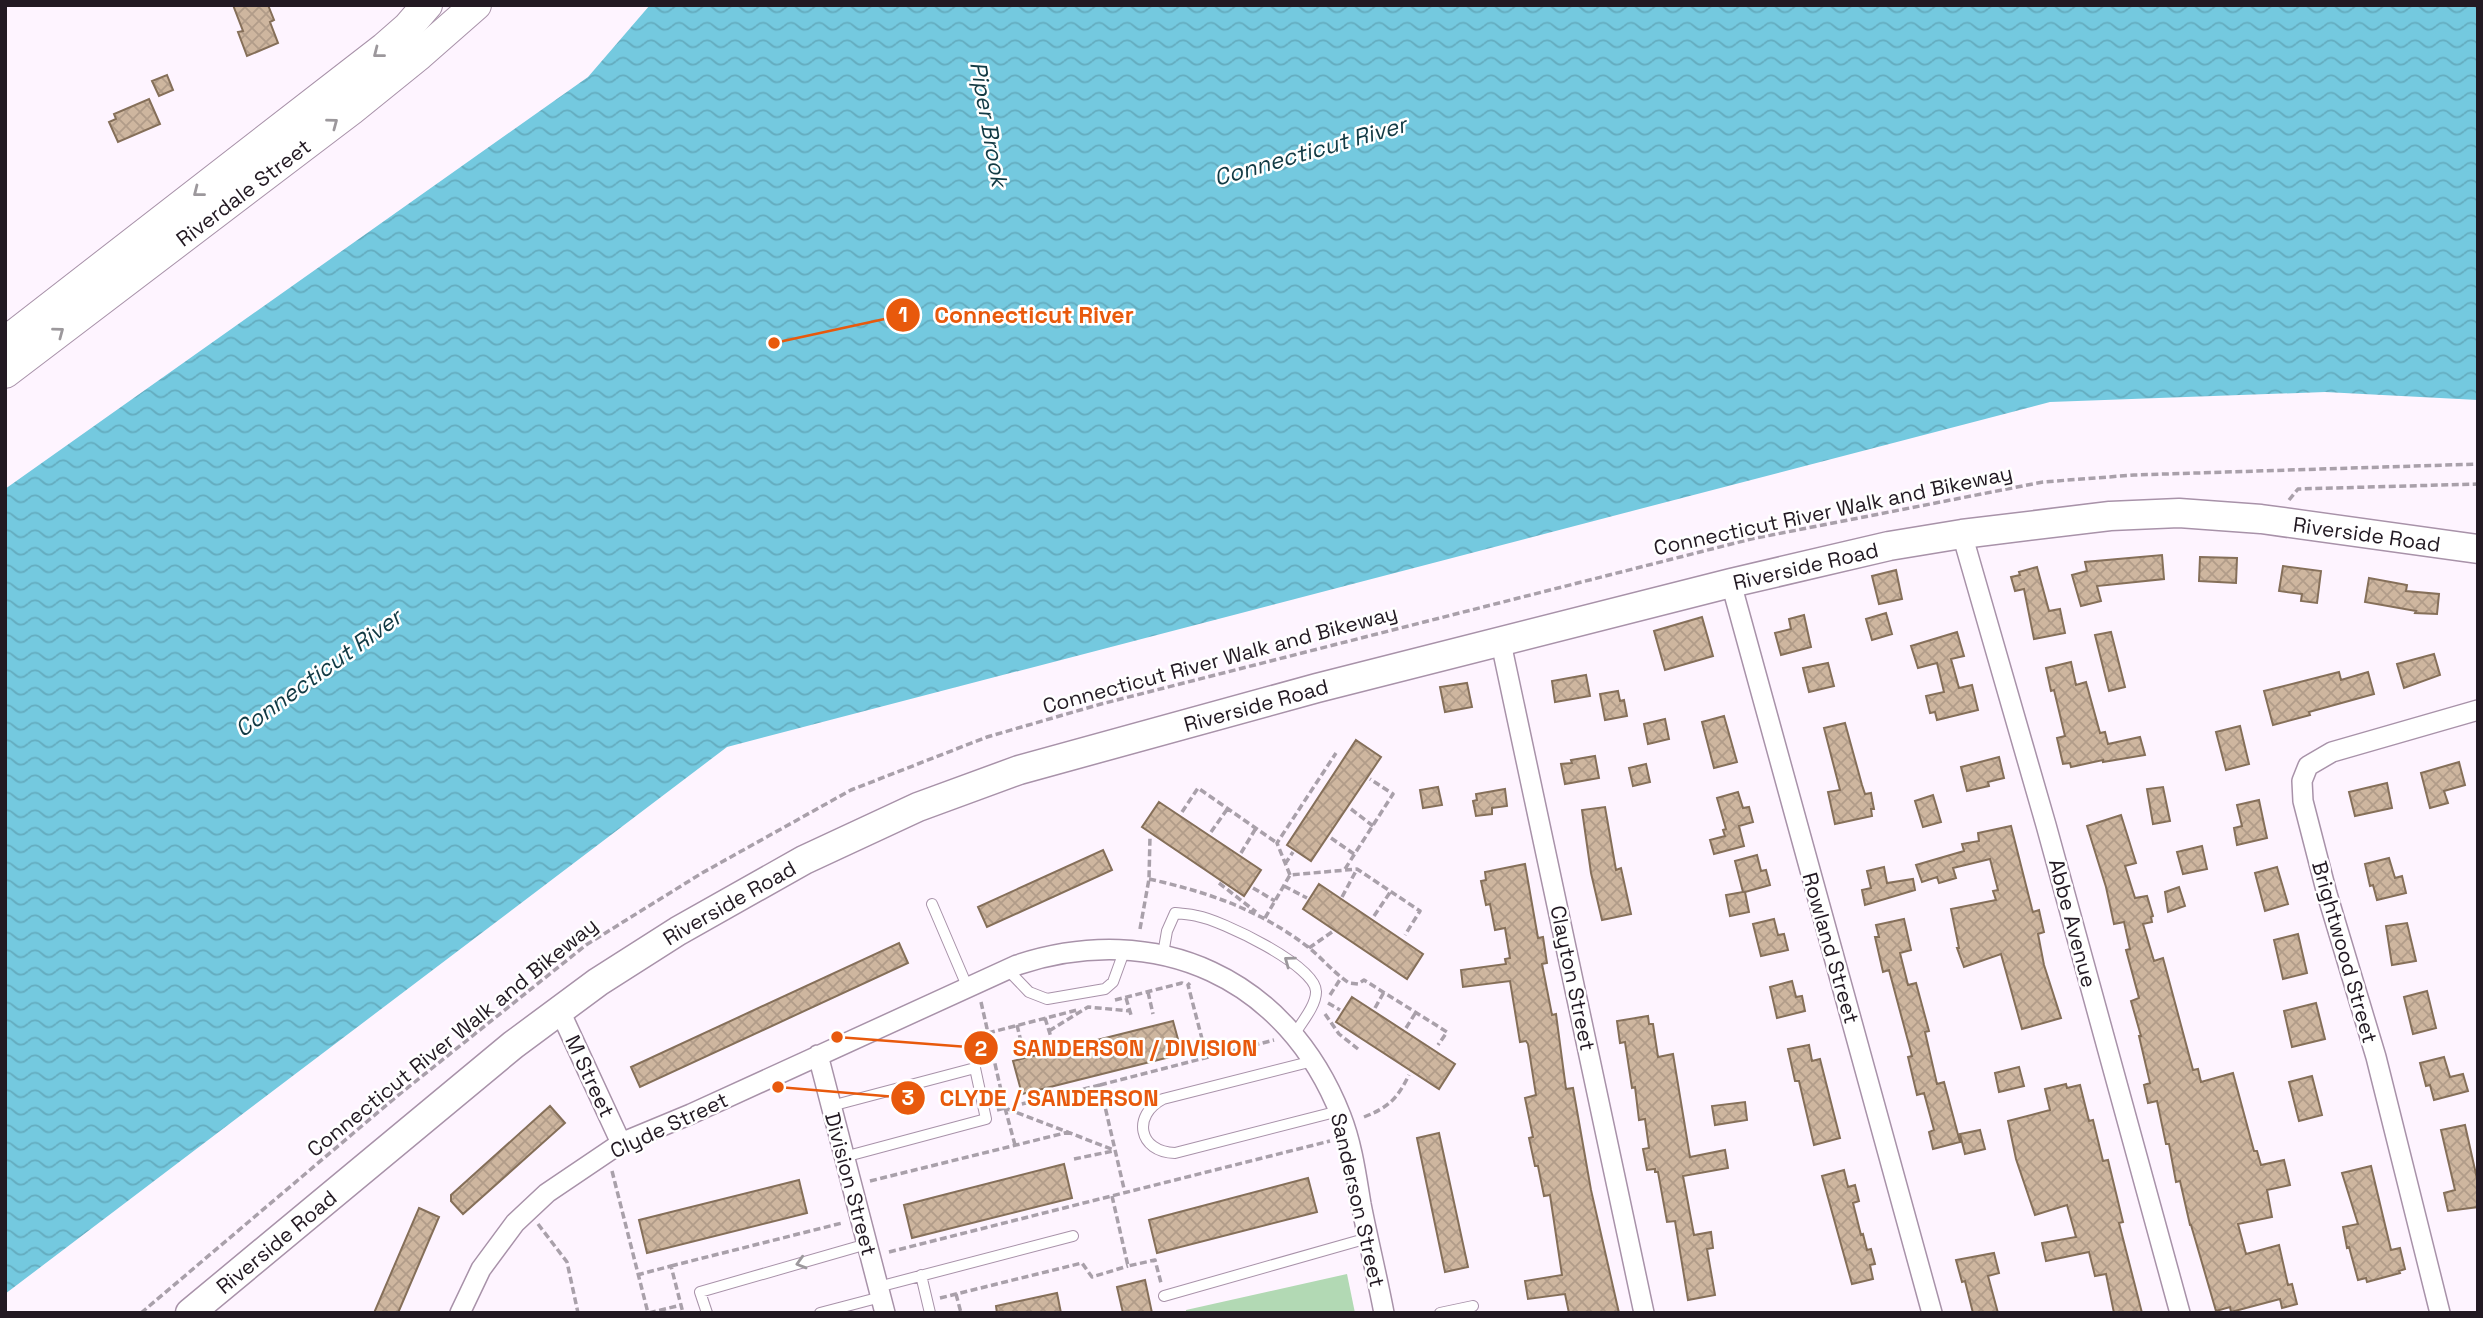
<svg xmlns="http://www.w3.org/2000/svg" width="2483" height="1318" viewBox="0 0 2483 1318" font-family="'Space Grotesk',sans-serif">
  <style>
    .green { fill: #b2d9b4 }
    .water { fill: url(#water-waves) }
    .building { fill: url(#building-cross-hatch); stroke: #856f59; stroke-width: 2 }
    .lines { fill: none; stroke-linecap: round; stroke-linejoin: round }
    .lane-casing { stroke: #a892a9; stroke-width: 12 }
    .street-casing { stroke: #a892a9; stroke-width: 22 }
    .secondary-casing { stroke: #a892a9; stroke-width: 31 }
    .primary-casing { stroke: #a892a9; stroke-width: 32 }
    .path { stroke: #a9a0aa; stroke-width: 3.5; stroke-dasharray: 7 3.5; stroke-linecap: butt }
    .lane { stroke: #fff; stroke-width: 10 }
    .street { stroke: #fff; stroke-width: 19 }
    .secondary { stroke: #fff; stroke-width: 28 }
    .primary { stroke: #fff; stroke-width: 30 }
    .oneway { stroke: #9c989c }
    .labels { text-anchor: middle; dominant-baseline: central; stroke-width: 5; stroke-linejoin: round; paint-order: stroke }
    .street-label { font-size: 21px; fill: #221922; stroke: #fff }
    .water-label { font-size: 23px; font-style: italic; fill: #123a44; stroke: #fff }
    .leader { fill: none; stroke: #e8590c; stroke-width: 2.5 }
    .callout-dot { fill: #e8590c; stroke: #fff; stroke-width: 2.5 }
    .mark-label { font-size: 21px; text-anchor: middle; font-weight: bold; fill: #fff }
    .callout-label { font-size: 23px; text-anchor: middle; font-weight: bold; fill: #e8590c; stroke: #fff; stroke-width: 5; stroke-linejoin: round; paint-order: stroke }
  </style>
  <defs>
    <pattern id="water-waves" width="16" height="10" patternUnits="userSpaceOnUse" patternTransform="scale(1.75)"><rect width="16" height="10" fill="#74c9df"/><path d="M0 5q4-4 8 0t8 0" fill="none" stroke="#64acbf"/></pattern>
    <pattern id="building-cross-hatch" width="8" height="8" patternUnits="userSpaceOnUse" patternTransform="scale(1.75)"><rect width="8" height="8" fill="#ceb69f"/><path d="M0 0l8 8M0 8l8-8" fill="none" stroke="#b19c89"/></pattern>
  </defs>
  <rect width="100%" height="100%" fill="#fef4ff"/>
  <path class="green" d="M1347,1274l8,39h-169v-3z"/>
  <path class="water" d="M650,5h1828v395l-153,-8 -275,10 -1323,345 -722,547v-805l583,-412z"/>
  <path class="building" d="M233,5h35l6,15 -4,2 8,21 -31,13 -9,-24 5,-1z
    M167,75l6,15 -14,6 -7,-15z
    M149,99l11,25 -42,18 -9,-20 7,-3 -2,-5z
    M2162,555l2,24 -67,7 4,15 -20,5 -9,-31 15,-4 -2,-9z
    M2200,557l37,1 -1,25 -37,-2z
    M2283,566l38,5 -4,32 -16,-2 1,-7 -23,-3z
    M2037,567l12,44 11,-2 5,24 -31,6 -10,-50 -9,2 -4,-14 9,-2 -1,-3z
    M1896,570l6,29 -23,5 -7,-28z
    M2369,578l38,7 -1,6 33,3 -2,20 -22,-1 1,-2 -51,-9z
    M1886,613l6,21 -20,6 -6,-21z
    M1804,615l7,32 -30,8 -6,-22 16,-4 -2,-10z
    M1702,617l11,39 -48,14 -11,-39z
    M1957,632l7,24 -13,3 8,29 13,-3 6,25 -41,10 -2,-8 -5,1 -4,-17 18,-4 -7,-29 -19,5 -7,-22z
    M2111,632l14,55 -16,4 -14,-56z
    M2434,654l6,21 -36,13 -7,-24z
    M2071,662l5,23 10,-3 14,51 5,-1 3,12 32,-7 5,18 -42,7v-2l-32,7 -1,-4 -7,1 -6,-26 8,-2 -11,-46 -3,1 -5,-23z
    M1828,663l6,23 -25,6 -6,-24z
    M2339,672l2,8 27,-8 6,22 -65,18 1,3 -37,10 -9,-34z
    M1586,675l4,21 -35,6 -3,-21z
    M1467,683l5,24 -27,5 -5,-25z
    M1618,691l2,10 4,-1 3,16 -22,4 -5,-26z
    M1724,716l13,46 -23,6 -12,-46z
    M1665,719l4,20 -21,5 -4,-20z
    M1845,723l17,62 3,9 6,-1 3,16h-3l1,7 -37,8 -7,-32 12,-2 -16,-62z
    M2240,726l9,38 -23,6 -10,-38z
    M1356,740l25,17 -70,104 -24,-16z
    M1595,756l4,22 -34,6 -4,-20 11,-1 -1,-3z
    M1999,757l5,21 -16,4 1,4 -22,5 -6,-24z
    M2459,762l6,23 -21,6 4,12 -18,5 -9,-35z
    M1646,764l4,18 -17,4 -4,-18z
    M2387,783l5,25 -37,8 -6,-24z
    M1438,787l4,18 -19,3 -3,-18z
    M2163,787l7,34 -17,3 -6,-35z
    M1505,789l2,17 -15,2v6l-16,2 -3,-15 4,-1 -1,-6z
    M1738,792l5,16 6,-1 4,15 -14,4 5,20 -30,8 -4,-14 15,-4 -2,-6 3,-1 -9,-31z
    M1933,795l8,27 -18,5 -8,-26z
    M2259,800l8,38 -30,7 -3,-17 8,-2 -5,-21z
    M1159,802l102,68 -17,26 -102,-69z
    M1605,807l11,63 5,-2 10,46 -29,6 -11,-47 -9,-63z
    M2121,815l15,48 -11,3 10,32 12,-2 6,20 -2,1 1,5 -9,2 11,37 9,-3 30,112 5,-1 3,13 32,-9 21,78h3l4,14 23,-5 6,25 -23,5 5,27 -34,7 8,30 33,-9 9,40 4,-1 5,20 -15,4 -2,-9 -49,13 -1,-5 -14,4 -25,-86h-1l-10,-44 -4,1 -7,-38h-3l-9,-43 -9,2 -4,-18 6,-2 -11,-47h2l-10,-35 8,-3 -13,-48 4,-1 -6,-27 -10,2 -8,-37 -19,-61z
    M2011,826l21,83 1,3 6,-2 5,22 -6,2 6,31 17,53 -39,11 -21,-75 -37,13 -7,-19h2l-8,-39 45,-9 -3,-9 5,-1 -8,-31 -37,9 3,10 -17,5 -2,-6 -15,5 -6,-17 48,-14 -2,-7 17,-3 -1,-8z
    M2202,846l5,23 -24,5 -6,-22z
    M1103,850l9,20 -125,57 -9,-20z
    M1757,855l4,16 5,-1 4,15 -25,7 4,20 -19,4 -4,-21 17,-3 -8,-31z
    M2389,858l6,20 7,-2 4,17 -29,7 -4,-15 -3,1 -5,-22z
    M1525,864l13,74 5,-1 4,26 -5,1 10,51 4,-1 10,75 7,-1 18,102 28,123h-50l-4,-19 -37,5 -3,-18 37,-6 -12,-80 -6,1 -6,-30h-3l-6,-28 4,-1 -8,-39 11,-3 -8,-51 -2,-3 -6,1 -10,-61 -47,6 -2,-17 45,-6 -1,-5 5,-1 -5,-30 -10,2 -5,-26 -4,1 -5,-24 5,-1 -1,-8z
    M1884,867l3,16 26,-4 2,11 -50,15 -3,-15 9,-2 -4,-17z
    M2277,867l11,37 -23,7 -10,-38z
    M1319,884l104,70 -16,25 -104,-70z
    M2179,887l6,19 -17,6 -3,-20z
    M1774,919l4,16 6,-1 4,16 -27,6 -8,-32z
    M1904,919l7,31 -11,3 8,32 8,-2 13,48 -4,1 12,52 7,-2 16,60 -27,7 -4,-17 5,-2 -10,-37 -7,2 -9,-38 4,-1 -23,-86 -6,2 -8,-35h4l-3,-12z
    M2407,923l9,38 -24,4 -6,-39z
    M2298,934l9,39 -24,6 -9,-39z
    M899,943l9,20 -268,124 -9,-20z
    M1792,981l4,16 6,-1 3,15 -28,7 -7,-31z
    M2427,991l9,37 -23,6 -9,-37z
    M1352,997l103,67 -16,25 -103,-67z
    M2316,1003l9,36 -33,8 -8,-36z
    M1648,1016l1,8h4l5,33 15,-3 17,103 35,-7 3,18 -45,8 11,59 17,-3 2,16 -6,1 8,46 -27,5 -13,-79 -8,1 -9,-50h-3v-3l-8,1 -4,-21 6,-1 -4,-29 -6,1 -4,-33 -3,1 -7,-46 -5,1 -3,-22z
    M1173,1021l9,33 -160,40 -9,-33z
    M1809,1045l3,16 8,-2 20,79 -26,7 -15,-64h-4l-7,-32z
    M2444,1057l6,20 13,-3 5,17 -34,9 -4,-15 -4,1 -6,-23z
    M2019,1067l5,19 -25,6 -4,-19z
    M2312,1076l10,39 -23,6 -10,-39z
    M2066,1084l1,4 13,-3 9,36 4,-1 10,41 5,-1 15,62 -4,1 23,90h-28l-8,-39 -11,2 -6,-24 -43,9 -4,-18 34,-6 -9,-32 -32,10 -19,-56 -8,-38 42,-11 -5,-21z
    M1745,1102l2,18 -32,5 -3,-19z
    M550,1106l15,17 -102,91 -12,-13v-6z
    M2465,1125l13,58v24l-30,4 -4,-18 11,-3 -14,-60z
    M1980,1130l5,19 -20,5 -5,-20z
    M1439,1133l29,134 -23,5 -28,-134z
    M1064,1164l8,34 -160,40 -8,-33z
    M2371,1166l20,84 9,-2 5,21 -6,2 1,2 -33,9 -1,-4 -8,2 -9,-33 -2,1 -4,-21 15,-3 -16,-51z
    M1844,1170l4,17 7,-2 4,16 -6,2 8,32 2,-1 4,16 4,-1 4,15 -5,1 3,14 -21,5 -30,-108z
    M1308,1178l9,34 -160,41 -8,-33z
    M799,1180l8,33 -160,40 -8,-33z
    M419,1208l20,9 -41,96h-24z
    M1994,1253l5,20 -11,3 10,37h-25l-8,-32 -3,1 -6,-22z
    M1145,1280l7,33h-29l-6,-26z
    M1057,1293l4,20h-64l-1,-7z"/>
  <g class="lines">
    <defs>
      <path id="lane" d="M932,904l35,82
        M1163,954l4,-23 8,-18c8,1 15,1 22,3 24,4 120,50 119,76 0,14 -15,31 -22,43
        M1007,969l22,23 18,7 58,-10 8,-7 12,-33
        M1313,1061l-150,38c-31,16 -25,53 12,54l164,-42
        M831,1106l144,-38 11,51 -142,38
        M921,1275l9,38
        M878,1287l195,-51
        M1164,1296l204,-58
        M707,1313l-7,-21 167,-48
        M820,1313l61,-16
        M1440,1313l33,-7"/>
      <path id="street" d="M1962,534l84,291 134,488
        M1731,583l201,730
        M1501,643l143,670
        M559,1009l62,134
        M818,1055l67,258
        M460,1313l21,-44 34,-46 32,-30 74,-50 70,-29 326,-149c140,-46 270,13 324,151 11,28 15,58 20,88 7,36 16,72 23,109
        M2440,1313l-64,-256 -49,-163 -24,-93 -1,-20 6,-15 24,-14 146,-42"/>
      <g id="secondary">
        <path id="s1" d="M190,1313l323,-268 85,-63 80,-51 126,-71 114,-53 101,-37 298,-82 414,-105 158,-37 73,-12 148,-18 69,-3 82,6 217,30"/>
      </g>
      <g id="primary">
        <path d="M5,342l379,-294 24,-21 19,-22"/>
        <path id="s2" d="M5,373l346,-263 68,-55 57,-50"/>
      </g>
    </defs>
    <use href="#lane" class="lane-casing"/>
    <use href="#street" class="street-casing"/>
    <use href="#secondary" class="secondary-casing"/>
    <use href="#primary" class="primary-casing"/>
    <path class="path" d="M2289,500l9,-11 180,-5
      M1351,809l22,17
      M1182,812l16,-24 79,55
      M1211,832l17,-24
      M1331,838l23,16
      M1241,853l15,-25
      M1285,864l8,-12
      M1345,869l48,-75 -23,-15
      M1290,875l-13,-32 59,-90
      M1149,879c59,13 111,31 159,68 15,12 26,26 41,36l9,1 6,-4 83,52 -9,13
      M1219,883l37,29
      M1284,886l23,12
      M1253,888l22,13
      M1342,897l15,-28
      M1374,916l17,-25
      M1265,918l25,-43 67,-6 63,42 -15,24
      M1140,929l9,-50 1,-43
      M1309,948l23,-16
      M1190,983l-2,2 19,73
      M1148,992l5,22
      M1330,995l11,-17
      M1126,998l5,17
      M1115,1000l67,-17 4,2
      M981,1002l24,106 95,-23 25,108
      M1328,1003l12,7
      M1375,1008l9,-16
      M1325,1014l14,20 19,15
      M1045,1018l6,19
      M1017,1025l5,21
      M1406,1028l10,-16
      M1049,1031l39,-24 42,4
      M988,1033l89,-23
      M1100,1085l174,-45
      M1005,1108l10,37
      M997,1110l8,-2 109,42
      M1364,1117c25,-10 33,-18 45,-42
      M1074,1159l39,-8
      M612,1171l36,142
      M870,1181l199,-49
      M1112,1196l16,70 27,-6 6,23
      M538,1224l29,38 11,51
      M889,1252l441,-111
      M671,1266l171,-43
      M637,1275l34,-9 12,47
      M956,1294l5,19
      M940,1298l142,-35 10,14 36,-11
      M141,1313l255,-216 190,-152 116,-72 149,-83 136,-53 114,-33 650,-165 292,-57 91,-7 344,-11
      M649,1313l32,-8"/>
    <use href="#lane" class="lane"/>
    <use href="#street" class="street"/>
    <use href="#secondary" class="secondary"/>
    <use href="#primary" class="primary"/>
  </g>
  <defs><path id="oneway-chevron" d="M-2-3.5L2.5 0L-2 3.5" fill="none" stroke-width="1.6" stroke-linecap="round" stroke-linejoin="round" transform="scale(1.75)"/></defs>
  <g class="oneway">
    <use href="#oneway-chevron" transform="translate(378 53) rotate(142)"/>
    <use href="#oneway-chevron" transform="translate(333 123) rotate(-37)"/>
    <use href="#oneway-chevron" transform="translate(198 192) rotate(142)"/>
    <use href="#oneway-chevron" transform="translate(59 332) rotate(-37)"/>
    <use href="#oneway-chevron" transform="translate(1289 961) rotate(-144)"/>
    <use href="#oneway-chevron" transform="translate(801 1263) rotate(164)"/>
  </g>
  <g class="labels">
    <g class="street-label">
      <text stroke="none"><textPath href="#s2" startOffset="299">Riverdale Street</textPath></text>
      <text transform="translate(1833 510) rotate(-12)">Connecticut River Walk and Bikeway</text>
      <text stroke="none"><textPath href="#s1" startOffset="2378">Riverside Road</textPath></text>
      <text stroke="none"><textPath href="#s1" startOffset="1811">Riverside Road</textPath></text>
      <text transform="translate(1220 659) rotate(-15)">Connecticut River Walk and Bikeway</text>
      <text stroke="none"><textPath href="#s1" startOffset="1244">Riverside Road</textPath></text>
      <text stroke="none"><textPath href="#s1" startOffset="679">Riverside Road</textPath></text>
      <text transform="translate(2073 923) rotate(75)">Abbe Avenue</text>
      <text transform="translate(1831 948) rotate(74)">Rowland Street</text>
      <text transform="translate(2345 952) rotate(74)">Brightwood Street</text>
      <text transform="translate(1573 978) rotate(78)">Clayton Street</text>
      <text transform="translate(452 1037) rotate(-39)">Connecticut River Walk and Bikeway</text>
      <text transform="translate(590 1076) rotate(65)">M Street</text>
      <text transform="translate(669 1125) rotate(-25)">Clyde Street</text>
      <text transform="translate(851 1184) rotate(75)">Division Street</text>
      <text transform="translate(1358 1200) rotate(77)">Sanderson Street</text>
      <text stroke="none"><textPath href="#s1" startOffset="112">Riverside Road</textPath></text>
    </g>
    <g class="water-label">
      <text transform="translate(989 124) rotate(80)">Piper Brook</text>
      <text transform="translate(1310 151) rotate(-16)">Connecticut River</text>
      <text transform="translate(318 673) rotate(-36)">Connecticut River</text>
    </g>
  </g>
  <path class="leader" d="M774 343L903 315M837 1037L981 1048M778 1087L908 1098"/>
  <g class="callout-dot">
    <circle cx="774" cy="343" r="7"/>
    <circle cx="837" cy="1037" r="7"/>
    <circle cx="778" cy="1087" r="7"/>
    <circle cx="903" cy="315" r="18"/>
    <circle cx="981" cy="1048" r="18"/>
    <circle cx="908" cy="1098" r="18"/>
  </g>
  <g class="mark-label">
    <text x="903" y="322">1</text>
    <text x="981" y="1056">2</text>
    <text x="908" y="1105">3</text>
  </g>
  <g class="callout-label">
    <text x="1034" y="323">Connecticut River</text>
    <text x="1135" y="1056">SANDERSON / DIVISION</text>
    <text x="1049" y="1106">CLYDE / SANDERSON</text>
  </g>
  <rect width="2483" height="1318" fill="none" stroke="#221922" stroke-width="14"/>
</svg>
